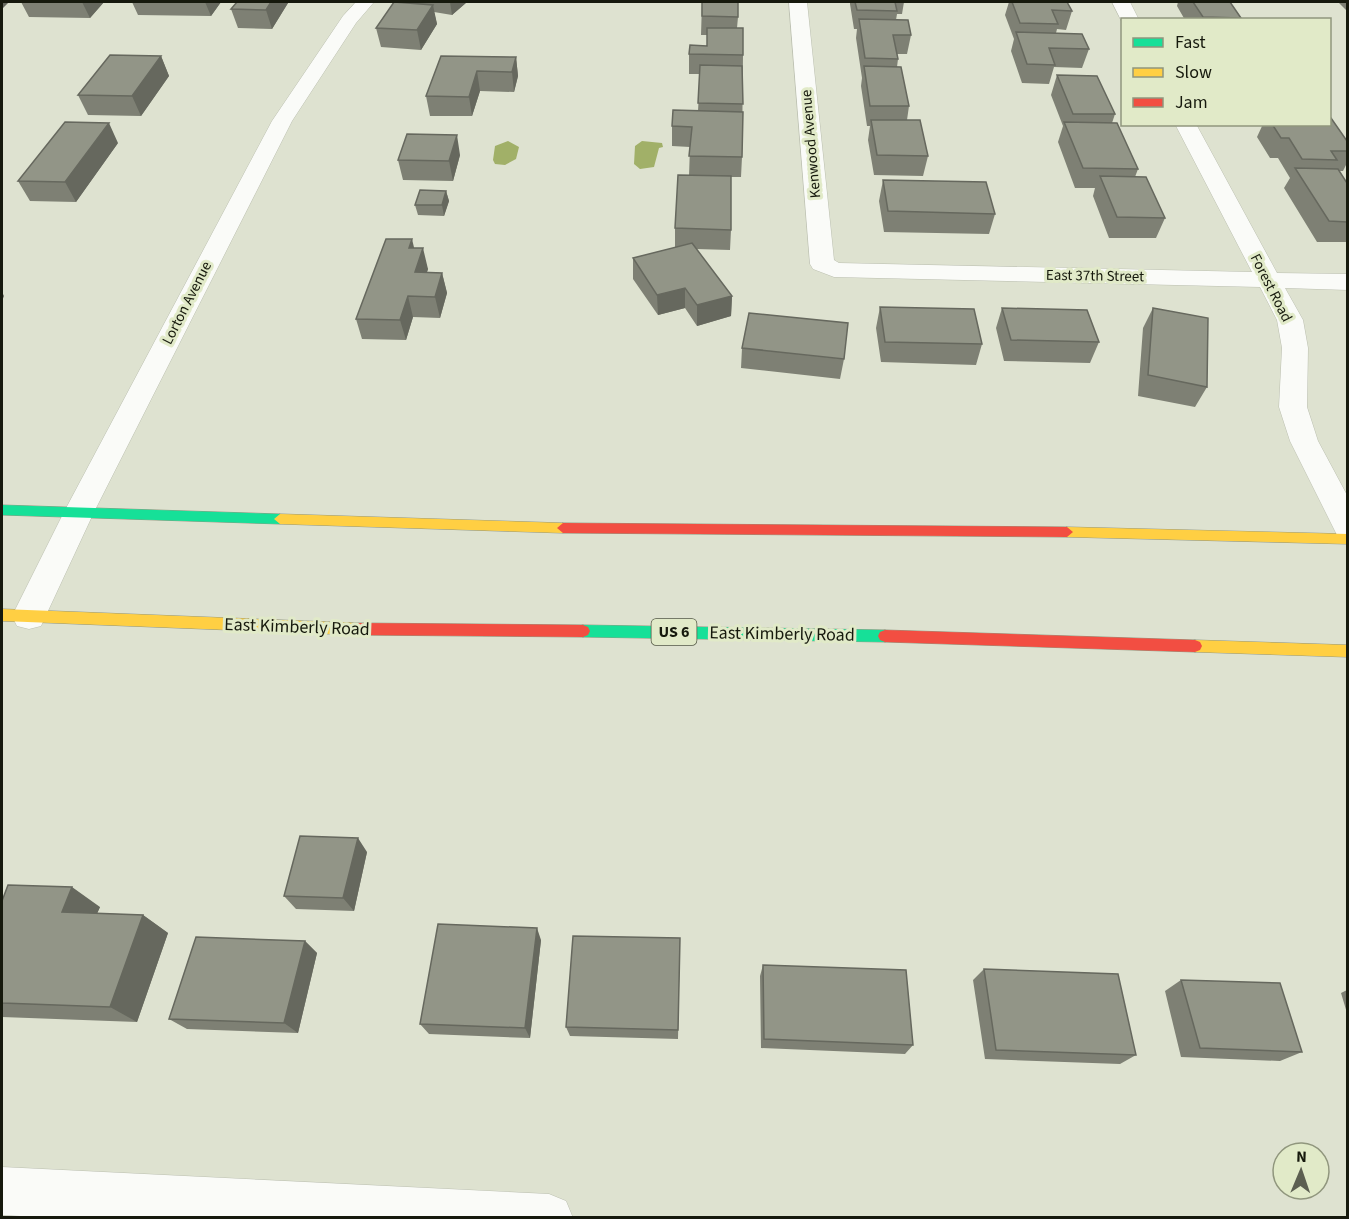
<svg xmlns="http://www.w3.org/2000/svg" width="1349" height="1219" viewBox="0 0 1349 1219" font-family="'Source Sans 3',sans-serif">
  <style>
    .water { fill: #a1b068 }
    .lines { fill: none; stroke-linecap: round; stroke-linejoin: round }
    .street-casing { stroke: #bbbfb0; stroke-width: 1 }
    .fast-casing { stroke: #939881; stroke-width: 1 }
    .slow-casing { stroke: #939881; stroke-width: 1 }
    .jam-casing { stroke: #939881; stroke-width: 1 }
    .street { fill: #fafbf8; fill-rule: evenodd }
    .fast { fill: #16e098; fill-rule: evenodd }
    .slow { fill: #ffcf43; fill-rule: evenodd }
    .jam { fill: #f24e42; fill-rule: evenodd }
    .wall { fill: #7e8074 }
    .shaded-wall { fill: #66685e }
    .building { fill: #929587; stroke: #66685e; stroke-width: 1.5 }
    .labels { text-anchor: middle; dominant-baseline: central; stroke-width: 6; stroke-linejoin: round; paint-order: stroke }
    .far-street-label { font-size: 15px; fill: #16190d; stroke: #e1eac8 }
    .shield { fill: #e1eac8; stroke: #535845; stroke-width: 1.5 }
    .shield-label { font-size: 16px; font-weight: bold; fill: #16190d }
    .street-label { font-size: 18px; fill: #16190d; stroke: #e1eac8 }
  </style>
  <rect width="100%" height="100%" fill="#dee2d0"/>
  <path class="water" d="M508,141l11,6 -3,12 -11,6 -10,-1 -2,-4 2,-14z
    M642,141l20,2 1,4 -4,1 -5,19 -14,2 -6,-5 1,-18z"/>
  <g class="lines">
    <defs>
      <path id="street" d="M356,2h18l-18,21 -64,98 -198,391 -53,114 -12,3 -12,-3 -5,-10 52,-104 208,-391 71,-105z
        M789,2h18l27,258 5,3 413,9 -77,-148h21l81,149 71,1v16l-63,-2 18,32 5,28 -1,59 11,34 30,56v42l-11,-4 -47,-94 -11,-34 3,-59 -5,-28 -17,-33 -426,-10 -21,-8 -3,-5z
        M1112,2h18l9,18h-17v2z
        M2,1167l547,27 17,7 7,17h-515l-56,-3z"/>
      <path id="fast" d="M2,505l278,9 6,5 -6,5 -278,-9z
        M583,625l302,5 5,2 2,4 -2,4 -5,2 -302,-5 -5,-2 -2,-4 2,-4z"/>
      <path id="slow" d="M280,514l283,9 6,5 -6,5 -283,-9 -6,-5z
        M1067,527l281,7v10l-281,-7 -6,-5z
        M2,609l354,14 5,2 2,4 -2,4 -5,2 -354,-14z
        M1195,640l153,5v12l-153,-5 -5,-2 -2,-4 2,-4z"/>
      <path id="jam" d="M563,523l504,4 6,5 -6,5 -504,-4 -6,-5z
        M356,623l227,2 5,2 2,4 -2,4 -5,2 -227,-2 -5,-2 -2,-4 2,-4z
        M885,630l310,10 5,2 2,4 -2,4 -5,2 -310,-10 -5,-2 -2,-4 2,-4z"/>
    </defs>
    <use href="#street" class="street-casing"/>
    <use href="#fast" class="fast-casing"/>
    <use href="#slow" class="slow-casing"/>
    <use href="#jam" class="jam-casing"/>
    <use href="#street" class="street"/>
    <use href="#fast" class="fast"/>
    <use href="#slow" class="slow"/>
    <use href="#jam" class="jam"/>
  </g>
  <path class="wall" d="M21,2h83l-14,16 -61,-1z
    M132,2h89l-10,14 -73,-1z
    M237,2h51v1l-16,26 -34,-1 -7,-19z
    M414,2h53l-15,13 -18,-3 3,12 -16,26 -40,-3 -5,-19 38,-24z
    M702,2l36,15 -1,11 6,27 -1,102 -1,20h-10v53l-1,20 -34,-1 36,47 -1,20 -34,10 -12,-18 -27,7 -25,-36v-21l42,-10v-20l14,-52 1,-29 -18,-1v-20l26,-15 2,-37h-11v-20l18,-8v-11h-6z
    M850,2h54l-2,12h-5l-1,6 15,15 -4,19h-10l1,5 -1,8 12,39 -2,14 21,36 -5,20 -49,-1 -6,-35 2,-14h-3l-6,-40 1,-8 -6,-40 1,-9h-3l-4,-25z
    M1009,2h58l5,9 -6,19 -9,-1 -1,4 33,16 -7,19 -28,-1 -5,17 -27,-1 -11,-32 3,-12 -9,-24z
    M1178,2h52l11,16v2h-56l-8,-14z
    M1338,2h9v8h-1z
    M161,56l8,20 -28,40 -53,-1 -10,-20z
    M441,56l75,1 2,19 -4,16 -34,-1 -8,25h-42l-4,-20z
    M1057,75l58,39 -3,9 26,46 -3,8 30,41 -9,20h-47l-16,-42 2,-8h-20l-17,-46 5,-16 -12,-31z
    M1263,124h66l18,17v22l-4,8h-4l8,12v59h-30l-33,-54 6,-10 -12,-20h-8l-13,-21z
    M118,143l-42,59 -46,-1 -12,-20z
    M460,155l-7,26 -50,-1 -5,-20z
    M883,180l112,34 -6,20 -105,-2 -5,-31z
    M446,191l3,10 -5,15 -26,-1 -3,-10z
    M414,248l14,21 -1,3 15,1 5,20 -7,25 -27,-1 -7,23 -44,-1 -6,-20z
    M880,307l102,37 -6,21 -95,-3 -5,-34z
    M1002,308l97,34 -9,21 -86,-2 -8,-33z
    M1153,308l54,79 -12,20 -57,-11 5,-68z
    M742,348l102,11 -4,20 -99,-11z
    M367,852l-13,59 -58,-2 -12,-13z
    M2,901l98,6 -3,6 46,2 25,18 -31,89 -135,-5z
    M680,938l-2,101 -108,-3 -4,-9z
    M541,940l-11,98 -101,-4 -9,-10z
    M305,941l12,12 -19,80 -111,-4 -18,-10z
    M763,965l150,80 -8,9 -144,-6 -1,-72z
    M984,969l152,86 -16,9 -135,-5 -12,-79z
    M1181,980l121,72 -22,9 -99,-4 -16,-66z
    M1347,990v23l-6,-20z"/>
  <path class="shaded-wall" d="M2,2h7l-7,7z
    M82,2h22l-14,16z
    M205,2h16l-10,14z
    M271,2h17v1l-16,26 -6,-19z
    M450,2h17l-15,13z
    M433,5l4,19 -16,26 -4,-20z
    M161,56l8,20 -28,40 -9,-20z
    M516,57l2,19 -4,16 -2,-20z
    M477,71l3,20 -8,25 -3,-19z
    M109,123l9,20 -42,59 -11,-20z
    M457,135l3,20 -7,26 -4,-20z
    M446,191l3,10 -5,15 -2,-11z
    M412,239l5,21 -8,-12z
    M423,248l5,21 -8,23 -5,-20z
    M442,273l5,20 -7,25 -5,-21z
    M685,288v20l-27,7 -1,-20z
    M2,292l2,4 -2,5z
    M408,296l5,21 -7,23 -6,-20z
    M732,296l-1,20 -34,10v-21z
    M358,838l9,14 -13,59 -11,-13z
    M72,887l28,20 -10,23 -28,-18z
    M143,915l25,18 -31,89 -27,-15z
    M537,928l4,12 -11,98 -5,-10z
    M305,941l12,12 -19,80 -14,-10z"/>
  <path class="building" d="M237,2h34l-5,8 -35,-1z
    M394,2l39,3 -16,25 -41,-2z
    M702,2h36v15l-36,-1z
    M855,2h40l2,9 -40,-1z
    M1012,2h55l5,9 -20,-1 6,14 -38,-1z
    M1193,2h37l11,16 -38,-1z
    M859,19l49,1 3,15h-18l5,24 -33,-1z
    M707,28h36v27l-54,-1 1,-9 17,1z
    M1016,32l66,2 7,15 -40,-1 6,17 -28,-1z
    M110,55l51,1 -29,40 -54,-1z
    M441,56l75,1 -4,15 -35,-1 -8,26 -43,-1z
    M700,65l42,1 1,38 -45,-1z
    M864,66l37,1 8,39h-39z
    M1057,75l40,1 18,38h-42z
    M673,110l70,2 -1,45 -53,-1 3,-29 -20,-1z
    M1329,118h2l16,23v10h-16l6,9 -35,-1 -13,-21h-8l-9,-14h57z
    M871,120h49l8,36 -51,-1z
    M65,122l44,1 -44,59 -47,-1z
    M1064,122l53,1 21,46 -55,-1z
    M407,134l50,1 -8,26 -51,-1z
    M1295,168l43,1 9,14v39l-18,-1z
    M678,175l53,1v54l-56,-2z
    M1100,176l46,1 19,41 -48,-1z
    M883,180l103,2 9,32 -107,-3z
    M420,190l26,1 -4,14h-27z
    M386,239h26l-3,9h14l-8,24 27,1 -7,24 -27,-1 -8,24 -44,-1z
    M692,243l40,53 -35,9 -12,-17 -28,7 -24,-37z
    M880,307l94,2 8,35 -97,-2z
    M1002,308l85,2 12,32 -88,-2z
    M1153,308l55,10 -1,69 -59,-12z
    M749,313l99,10 -4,36 -102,-11z
    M300,836l58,2 -15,60 -59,-2z
    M8,885l64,2 -10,25 81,3 -33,92 -108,-4v-102z
    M438,924l99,4 -12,100 -105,-4z
    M573,936l107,2 -2,92 -112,-3z
    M196,937l109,4 -21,82 -115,-4z
    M763,965l143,5 7,75 -149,-6z
    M984,969l134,5 18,81 -140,-5z
    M1181,980l99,3 22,69 -102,-4z"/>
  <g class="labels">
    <g class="far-street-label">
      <text transform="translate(811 144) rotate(-95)">Kenwood Avenue</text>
      <text transform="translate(1095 276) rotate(1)">East 37th Street</text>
      <text transform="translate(1271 288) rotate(63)">Forest Road</text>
      <text transform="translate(187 303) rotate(-63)">Lorton Avenue</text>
    </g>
    <rect class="shield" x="651.5" y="619" width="45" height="26" rx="4.5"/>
    <g class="shield-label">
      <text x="674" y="632">US 6</text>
    </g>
    <g class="street-label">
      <text transform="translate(297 627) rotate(2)">East Kimberly Road</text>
      <text transform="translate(782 634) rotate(1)">East Kimberly Road</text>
    </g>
  </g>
  <rect width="1349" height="1219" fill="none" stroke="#16190d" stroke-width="6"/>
  <rect x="1121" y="18" width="210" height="108" fill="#e1eac8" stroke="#90967d" stroke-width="1.5"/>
  <rect x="1133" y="38" width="30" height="9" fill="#16e098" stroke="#90967d" stroke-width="1.5"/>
  <text x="1175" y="48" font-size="18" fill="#16190d">Fast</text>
  <rect x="1133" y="68" width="30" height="9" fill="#ffcf43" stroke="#90967d" stroke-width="1.5"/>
  <text x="1175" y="78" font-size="18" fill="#16190d">Slow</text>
  <rect x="1133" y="98" width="30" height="9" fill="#f24e42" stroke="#90967d" stroke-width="1.5"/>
  <text x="1175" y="108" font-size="18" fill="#16190d">Jam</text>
  <g transform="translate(1301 1171) rotate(2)"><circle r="28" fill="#e1eac8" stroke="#90967d" stroke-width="1.5"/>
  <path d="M0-4.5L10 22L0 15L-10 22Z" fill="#5c5f51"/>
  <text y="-9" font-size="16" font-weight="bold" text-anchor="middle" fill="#16190d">N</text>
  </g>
</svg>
